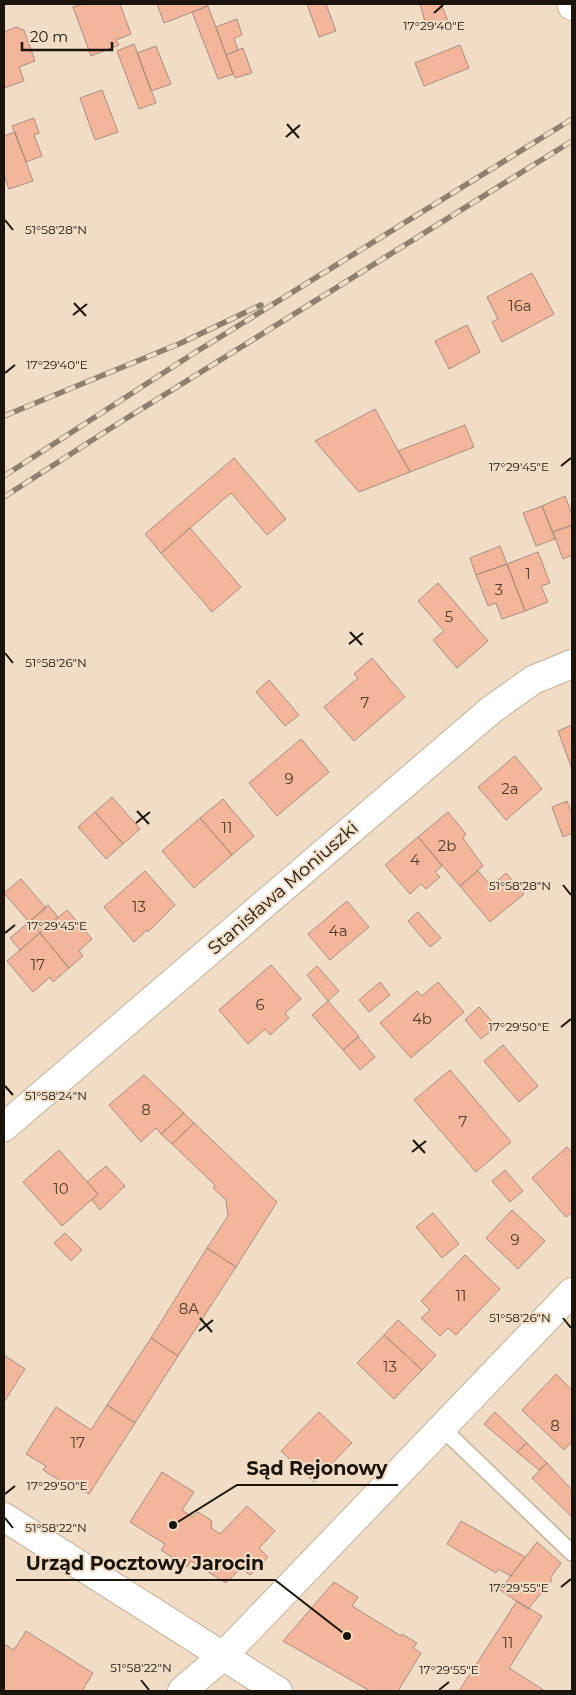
<svg xmlns="http://www.w3.org/2000/svg" width="576" height="1695" viewBox="0 0 576 1695" font-family="Montserrat,sans-serif">
  <style>
    .building { fill: #f3b69a; stroke: #a88d81 }
    .lines { fill: none; stroke-linecap: round; stroke-linejoin: round }
    .lane-casing { stroke: #c2b09a; stroke-width: 18 }
    .street-casing { stroke: #c2b09a; stroke-width: 30 }
    .secondary-casing { stroke: #c2b09a; stroke-width: 30 }
    .lane { stroke: #fff; stroke-width: 15 }
    .street { stroke: #fff; stroke-width: 28 }
    .secondary { stroke: #fff; stroke-width: 28 }
    .rail-casing { stroke: #8e8070; stroke-width: 5.5 }
    .rail { stroke: #f1ddc6; stroke-width: 4; stroke-dasharray: 11; stroke-linecap: butt }
    .ticks { fill: none; stroke: #1a140c; stroke-width: 2 }
    .labels { text-anchor: middle; dominant-baseline: central; stroke-width: 4; stroke-linejoin: round; paint-order: stroke }
    .number-label { font-size: 15px; fill: #503c30 }
    .street-label { font-size: 18px; fill: #1a140c; stroke: #f1ddc6 }
    .ticks-label { font-size: 12px; text-anchor: middle; fill: #1a140c; stroke: #f1ddc6; stroke-width: 4; stroke-linejoin: round; paint-order: stroke }
    .leader { fill: none; stroke: #1a140c; stroke-width: 2 }
    .callout-dot { fill: #1a140c; stroke: #f1ddc6; stroke-width: 2 }
    .callout-label { font-size: 19px; text-anchor: middle; font-weight: bold; fill: #1a140c; stroke: #f1ddc6; stroke-width: 4; stroke-linejoin: round; paint-order: stroke }
  </style>
  <rect width="100%" height="100%" fill="#f1ddc6"/>
  <path class="building" d="M83,4h37l11,30 -15,6 3,5 -28,11 -18,-49z
    M157,4h49l2,2 -44,17z
    M307,4h19l10,27 -17,6z
    M420,4h21l7,17 -21,8z
    M208,6l25,68 -15,5 -26,-67z
    M237,19l5,16 -8,3 4,12 -12,5 -10,-28z
    M16,27l8,3 11,31 -16,6 5,14 -20,7v-56z
    M134,44l22,59 -17,6 -22,-58z
    M460,45l9,23 -45,18 -9,-23z
    M156,46l15,38 -20,7 -14,-38z
    M243,48l9,25 -17,5 -9,-23z
    M102,90l16,42 -23,8 -15,-42z
    M34,118l5,15 -5,2 8,21 -16,6 -14,-36z
    M15,132l18,49 -24,8 -5,-14v-39z
    M532,273l22,41 -52,28 -10,-20 6,-3 -11,-22z
    M467,325l13,27 -31,17 -14,-28z
    M375,409l35,63 -51,20 -44,-51z
    M465,425l9,22 -64,25 -12,-21z
    M234,458l52,61 -19,16 -36,-42 -70,60 -16,-19z
    M565,496l7,18v11l-19,7 -11,-26z
    M542,506l13,33 -19,7 -13,-33z
    M572,525v30l-9,4 -10,-27z
    M190,528l51,59 -29,25 -51,-59z
    M500,546l7,18 -31,11 -6,-17z
    M538,552l12,31 -9,3 7,16 -23,9 -18,-47z
    M507,564l18,47 -23,8 -6,-16 -8,3 -12,-31z
    M438,583l50,58 -31,27 -24,-28 11,-9 -26,-30z
    M372,658l33,39 -51,44 -30,-34 34,-29 -4,-4z
    M269,680l30,35 -14,11 -29,-34z
    M572,725v44l-14,-38z
    M301,739l28,33 -52,44 -28,-33z
    M515,756l27,33 -36,31 -28,-33z
    M112,797l28,32 -17,15 -28,-32z
    M223,799l31,37 -22,19 -32,-37z
    M567,801l5,13v19l-9,4 -11,-30z
    M95,812l28,32 -17,15 -28,-32z
    M448,812l18,22 -3,4 20,28 -23,20 -42,-49z
    M200,818l32,37 -38,33 -32,-37z
    M418,837l24,29 -7,6 5,5 -14,12 -5,-5 -11,10 -25,-29z
    M145,871l30,34 -27,27 -1,-2 -13,12 -30,-35z
    M478,871l13,15 15,-13 18,21 -34,28 -30,-36z
    M21,879l25,29 -17,14 -25,-29z
    M347,901l22,26 -39,33 -22,-26z
    M48,905l10,12 -18,16 -11,-11z
    M67,910l25,29 -13,12 4,5 -14,12 -29,-35z
    M418,912l23,26 -11,9 -22,-26z
    M29,922l11,11 -20,17 -10,-12z
    M40,933l29,35 -16,14 -3,-5 -17,15 -26,-31z
    M271,965l30,34 -16,14 4,5 -19,17 -5,-6 -17,15 -29,-34z
    M317,966l22,25 -11,10 -21,-26z
    M380,982l10,13 -21,17 -10,-12z
    M438,982l26,30 -53,46 -31,-35 37,-32 5,5z
    M328,1001l31,35 -16,14 -31,-35z
    M479,1007l17,19 -15,13 -16,-19z
    M358,1037l17,20 -15,13 -17,-20z
    M503,1045l35,41 -19,16 -35,-41z
    M450,1070l61,72 -35,30 -62,-72z
    M144,1075l40,38 -23,21 -5,-6 -15,14 -32,-37z
    M184,1113l10,10 -22,21 -11,-10z
    M194,1123l83,79 -41,65 -29,-19 21,-32 -2,-16 -13,-12 2,-3 -43,-41z
    M567,1147l5,6v59l-6,5 -34,-39z
    M59,1150l39,44 -36,32 -39,-44z
    M106,1166l19,20 -25,24 -8,-10 6,-6 -11,-12z
    M505,1170l18,21 -13,11 -18,-21z
    M512,1210l33,31 -27,28 -32,-31z
    M433,1213l26,31 -17,14 -26,-31z
    M65,1233l17,17 -11,11 -17,-18z
    M207,1248l29,19 -58,89 -27,-18z
    M465,1255l35,34 -44,46 -8,-7 -8,8 -19,-18 9,-8 -9,-9z
    M398,1320l38,35 -14,15 -38,-35z
    M384,1335l38,35 -28,29 -37,-36z
    M151,1338l27,18 -43,67 -28,-18z
    M4,1355l21,14 -21,33z
    M556,1374l16,16v51l-8,9 -42,-40z
    M107,1405l28,18 -46,71 -20,-13 -2,4 -24,-15 3,-4 -20,-12 30,-47 35,23z
    M319,1412l33,31 -38,39 -33,-31z
    M495,1412l32,31 -10,9 -33,-28z
    M527,1443l20,20 -8,7 -22,-18z
    M547,1463l25,27v27l-40,-39z
    M162,1472l32,20 -12,18 10,7 6,-5 14,9 -1,7 9,6 27,-28 28,25 -16,17 9,9 -18,18 -9,-7 -15,15 -35,-22 -4,6 -26,-17 4,-6 -35,-22z
    M461,1521l64,36 -14,19 -13,-7 -2,4 -49,-29z
    M537,1542l24,21 -11,15 2,2 -24,29 -28,-19z
    M334,1582l24,15 -6,9 49,30 1,-2 15,9 -4,5 8,5 -23,38h-28l-87,-50z
    M517,1601l25,15 -33,52 36,23h-86z
    M26,1631l67,42 -11,18h-78v-47l10,6z"/>
  <g class="lines">
    <defs>
      <path id="lane" d="M442,1428l130,125"/>
      <path id="street" d="M4,1127l487,-417 42,-30 39,-16
        M182,1691l41,-35 349,-364"/>
      <path id="secondary" d="M572,4v2
        M4,1517l274,174"/>
    </defs>
    <use href="#lane" class="lane-casing"/>
    <use href="#street" class="street-casing"/>
    <use href="#secondary" class="secondary-casing"/>
    <use href="#lane" class="lane"/>
    <use href="#street" class="street"/>
    <use href="#secondary" class="secondary"/>
    <defs>
      <path id="rail" d="M4,416l177,-73 80,-38
        M4,476l187,-121 381,-236
        M4,497l107,-69 461,-287"/>
    </defs>
    <use href="#rail" class="rail-casing"/>
    <use href="#rail" class="rail"/>
  </g>
  <path class="ticks" d="M434,13l9,-8M287,124l12,14M286,137l14,-12M5,220l8,10M74,303l12,13M73,315l14,-11M5,373l10,-8M561,466l10,-8M350,632l12,13M349,644l14,-11M5,653l8,10M137,811l12,13M136,823l14,-11M563,885l8,10M5,933l10,-8M561,1027l10,-8M5,1086l8,9M413,1140l12,13M412,1152l14,-11M200,1318l12,14M563,1318l8,10M199,1331l14,-11M5,1494l10,-8M5,1518l8,10M561,1587l10,-8M141,1680l8,10M439,1690l10,-8"/>
  <g class="labels">
    <g class="number-label">
      <text x="520" y="305">16a</text>
      <text x="528" y="573">1</text>
      <text x="499" y="589">3</text>
      <text x="449" y="616">5</text>
      <text x="365" y="702">7</text>
      <text x="289" y="778">9</text>
      <text x="510" y="788">2a</text>
      <text x="227" y="827">11</text>
      <text x="447" y="845">2b</text>
      <text x="415" y="859">4</text>
      <text x="139" y="906">13</text>
      <text x="338" y="930">4a</text>
      <text x="38" y="964">17</text>
      <text x="260" y="1004">6</text>
      <text x="422" y="1018">4b</text>
      <text x="146" y="1109">8</text>
      <text x="463" y="1121">7</text>
      <text x="61" y="1188">10</text>
      <text x="515" y="1239">9</text>
      <text x="461" y="1295">11</text>
      <text x="189" y="1308">8A</text>
      <text x="390" y="1366">13</text>
      <text x="555" y="1425">8</text>
      <text x="78" y="1442">17</text>
      <text x="508" y="1642">11</text>
    </g>
    <g class="street-label">
      <text transform="translate(283 888) rotate(-41)">Stanisława Moniuszki</text>
    </g>
  </g>
  <g class="ticks-label">
    <text x="434" y="30">17°29'40"E</text>
    <text x="56" y="234">51°58'28"N</text>
    <text x="57" y="369">17°29'40"E</text>
    <text x="519" y="471">17°29'45"E</text>
    <text x="56" y="667">51°58'26"N</text>
    <text x="520" y="890">51°58'28"N</text>
    <text x="57" y="930">17°29'45"E</text>
    <text x="519" y="1031">17°29'50"E</text>
    <text x="56" y="1100">51°58'24"N</text>
    <text x="520" y="1322">51°58'26"N</text>
    <text x="57" y="1490">17°29'50"E</text>
    <text x="56" y="1532">51°58'22"N</text>
    <text x="519" y="1592">17°29'55"E</text>
    <text x="141" y="1672">51°58'22"N</text>
    <text x="449" y="1674">17°29'55"E</text>
  </g>
  <path class="leader" d="M173 1525L237 1485H398M347 1636L275 1580H16"/>
  <g class="callout-dot">
    <circle cx="173" cy="1525" r="5"/>
    <circle cx="347" cy="1636" r="5"/>
  </g>
  <g class="callout-label">
    <text x="317" y="1475">Sąd Rejonowy</text>
    <text x="145" y="1570">Urząd Pocztowy Jarocin</text>
  </g>
  <rect width="576" height="1695" fill="none" stroke="#1a140c" stroke-width="10"/>
  <path d="M22 42v8h90v-8" fill="none" stroke="#1a140c" stroke-width="2.5"/>
  <text x="30" y="42" font-size="15" fill="#1a140c" stroke="#f1ddc6" stroke-width="4" paint-order="stroke">20 m</text>
</svg>
